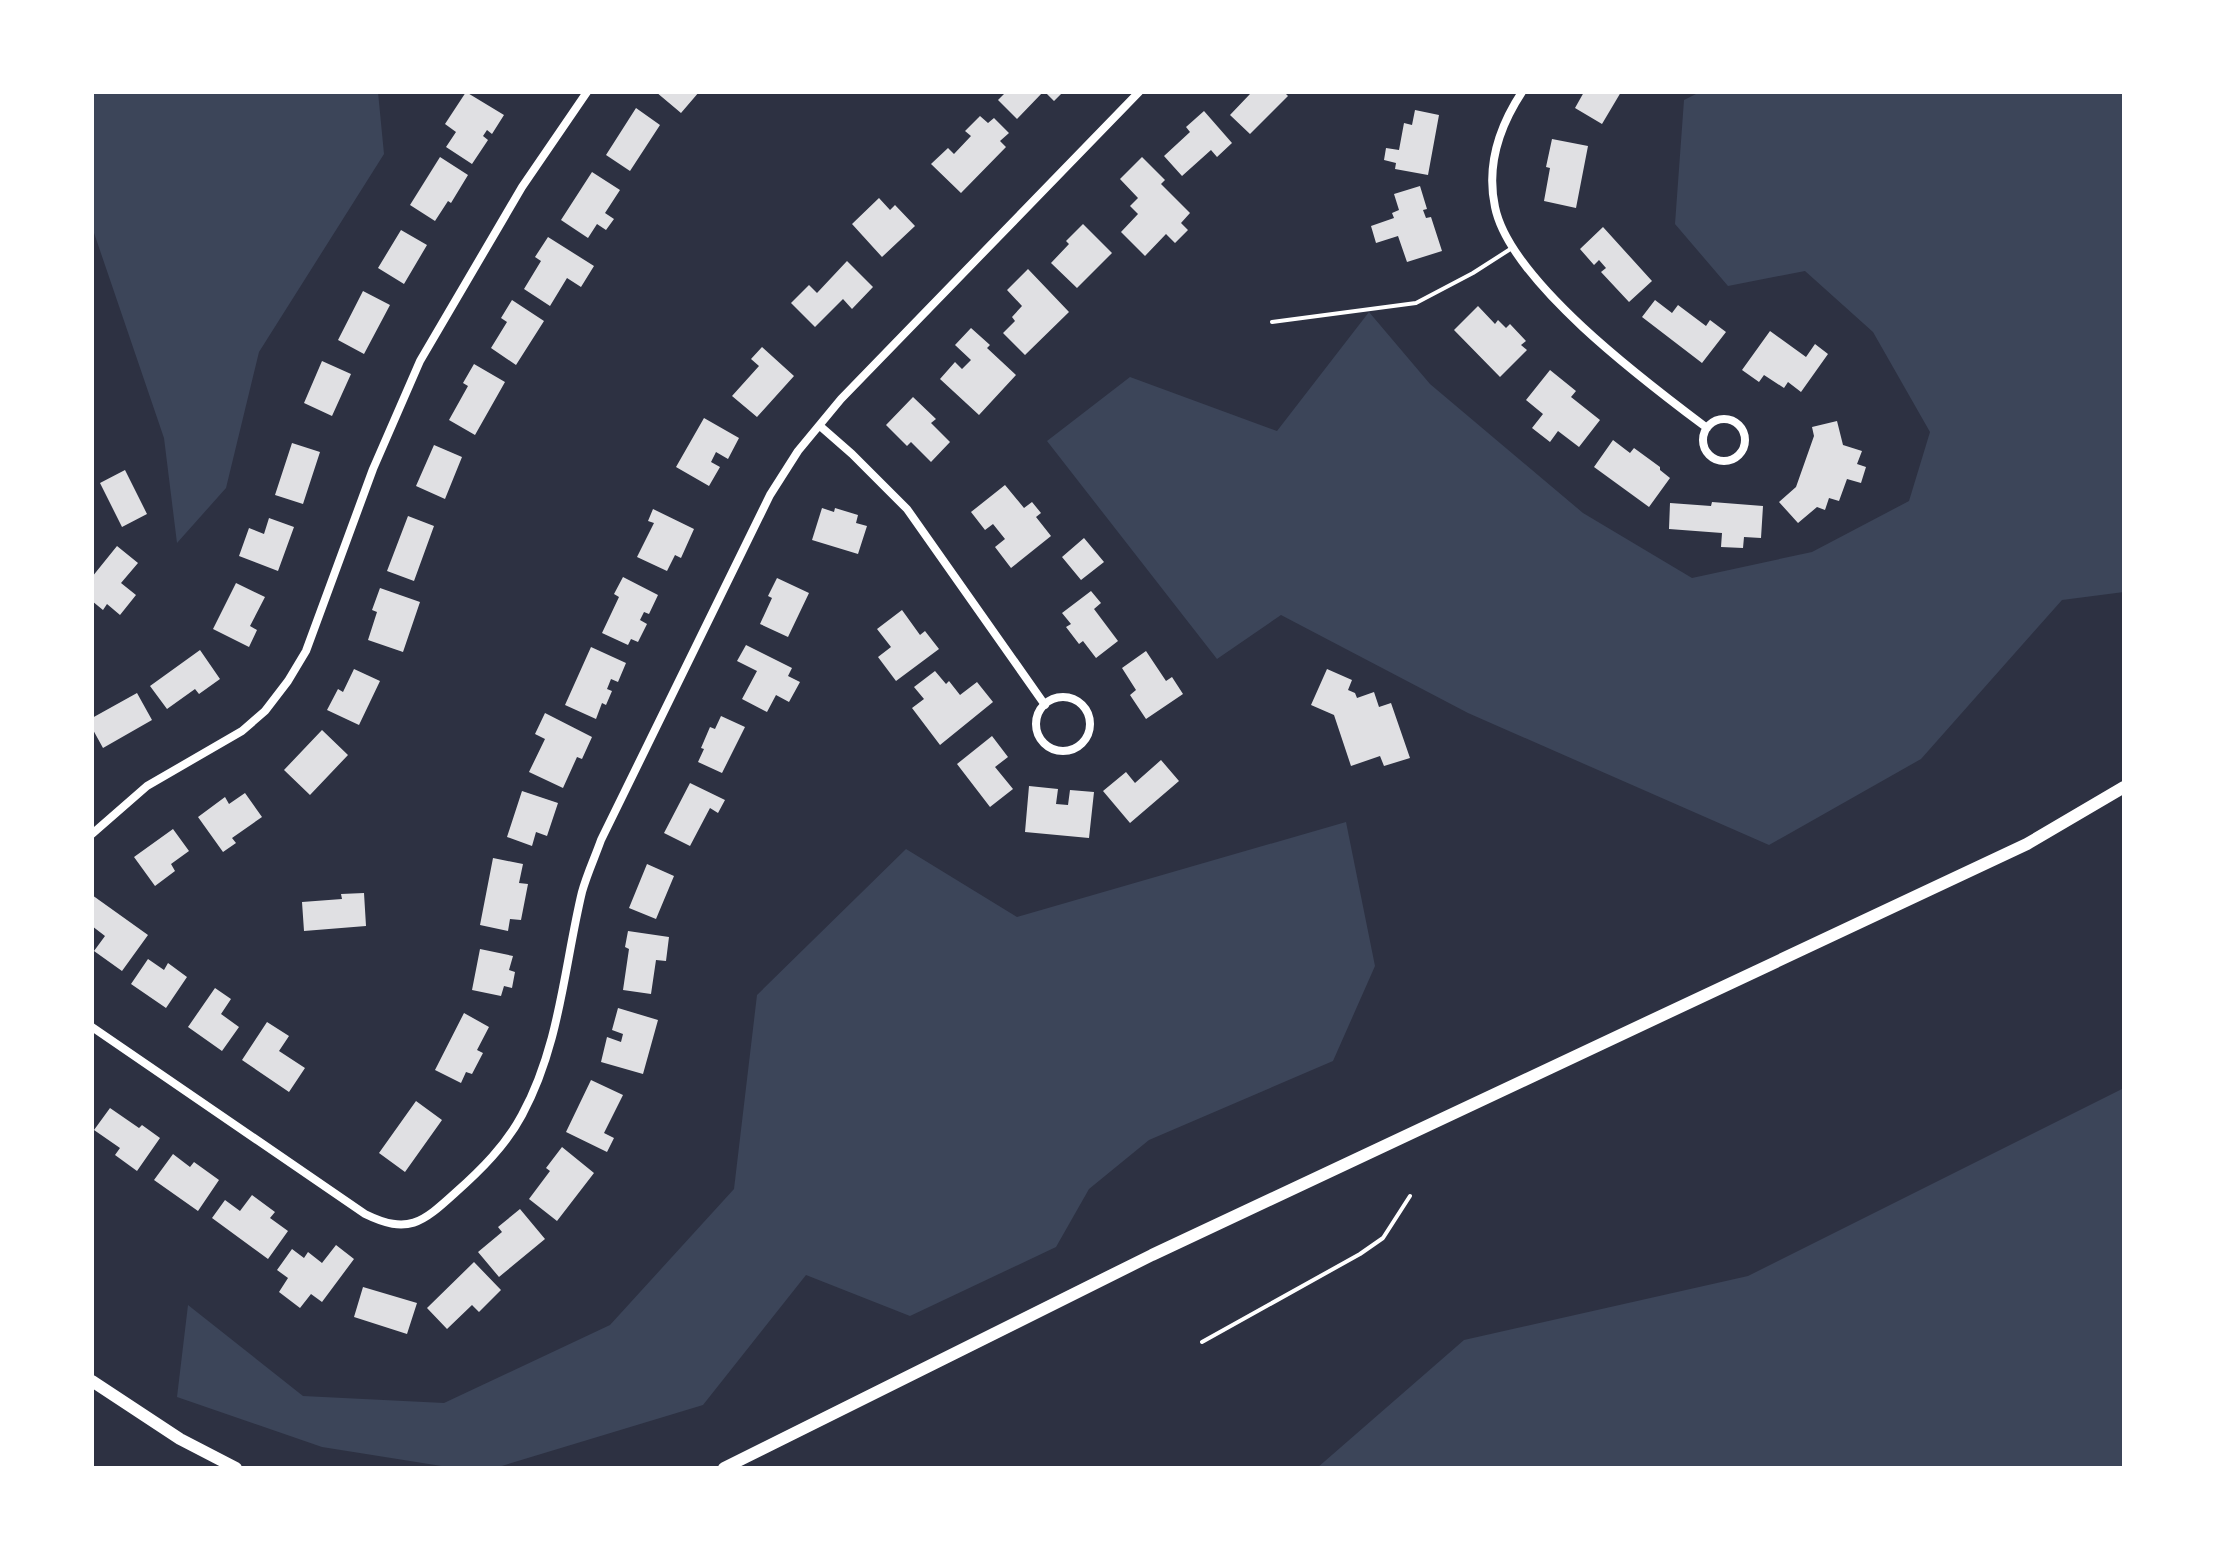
<svg xmlns="http://www.w3.org/2000/svg" width="2216" height="1560" viewBox="0 0 2216 1560" font-family="'Sofia Sans Condensed',sans-serif">
  <style>
    .green { fill: #3c4559 }
    .building { fill: #e0e0e3 }
    .lines { fill: none; stroke-linecap: round; stroke-linejoin: round }
    .path { stroke: #fff; stroke-width: 4 }
    .service { stroke: #fff; stroke-width: 4 }
    .minor { stroke: #fff; stroke-width: 8 }
    .secondary { stroke: #fff; stroke-width: 12 }
  </style>
  <rect width="100%" height="100%" fill="#2d3142"/>
  <path class="green" d="M92,92h286l6,62 -125,198 -33,136 -49,55 -13,-105 -72,-211z
    M1700,92h424v500l-62,8 -141,159 -152,86 -301,-132 -187,-98 -64,44 -170,-218 83,-64 147,54 92,-119 61,72 153,129 109,65 120,-26 97,-51 21,-69 -57,-100 -68,-61 -77,15 -53,-62 9,-124z
    M1346,822l29,144 -42,95 -184,79 -60,49 -33,58 -146,69 -104,-41 -103,130 -208,63h-41l-132,-21 -145,-50 11,-92 115,91 141,7 166,-78 124,-136 23,-194 149,-146 111,68z
    M2124,1088v380h-807l147,-128 284,-64z"/>
  <path class="building" d="M466,92l38,23 -12,19 -5,-4 -4,6 5,4 -16,24 -26,-17 10,-15 -11,-8z
    M656,92h43l-18,21z
    M1006,92h37l-26,27 -19,-19z
    M1045,92h18l-9,9z
    M1248,92h36l4,4 -38,38 -20,-19 20,-21z
    M1584,92h37l-19,32 -27,-16z
    M636,108l24,17 -30,46 -24,-16z
    M1415,110l24,5 -11,60 -33,-6 1,-6 -12,-3 2,-12 13,2 5,-27 8,2z
    M1204,111l28,32 -15,14 -6,-7 -29,26 -18,-20 26,-24 -4,-5z
    M980,116l8,7 6,-5 15,15 -9,8 6,6 -45,46 -30,-29 17,-16 6,6 17,-18 -6,-5z
    M1552,139l36,7 -12,62 -32,-7 6,-33 -4,-1z
    M440,157l28,18 -17,28 -3,-2 -13,20 -25,-16z
    M1142,157l23,23 -4,4 29,29 -9,10 7,7 -13,13 -9,-9 -21,22 -24,-24 17,-18 -8,-8 8,-8 -18,-19z
    M592,172l28,18 -15,23 9,6 -8,11 -9,-6 -9,14 -27,-18z
    M1420,186l7,23 -4,1 3,8 5,-1 11,34 -35,11 -9,-26 -22,7 -5,-17 23,-8 -2,-5 7,-3 -5,-16z
    M879,198l11,12 5,-5 20,21 -33,31 -30,-33z
    M1083,224l29,29 -35,35 -26,-25 18,-19 -3,-3z
    M1603,227l49,54 -23,21 -28,-30 5,-4 -7,-8 -5,5 -14,-16z
    M401,230l26,15 -23,39 -26,-16z
    M548,237l46,29 -13,21 -14,-9 -17,28 -26,-17 17,-28 -6,-4z
    M847,261l26,26 -21,22 -9,-10 -28,28 -24,-24 18,-18 8,8z
    M1028,269l41,43 -44,43 -22,-22 12,-12 -3,-4 10,-11 -15,-16z
    M363,291l27,14 -26,49 -26,-14z
    M512,300l32,21 -28,44 -25,-17 16,-26 -6,-4z
    M1655,300l17,13 6,-8 28,21 4,-6 16,12 -24,31 -60,-46z
    M1478,306l17,18 3,-4 8,8 4,-4 16,17 -5,4 6,5 -27,27 -46,-47z
    M971,328l19,17 -3,3 29,27 -37,40 -39,-36 15,-17 7,7 9,-9 -16,-15z
    M1770,331l36,26 9,-13 13,10 -27,38 -13,-10 -4,6 -20,-13 -5,7 -17,-12z
    M762,347l32,29 -37,41 -25,-21 27,-30 -8,-7z
    M322,361l29,13 -19,42 -28,-13z
    M474,364l31,18 -30,53 -26,-15 19,-34 -5,-3z
    M1550,370l26,21 -5,6 29,23 -21,27 -21,-16 -8,11 -18,-14 11,-14 -17,-14z
    M913,397l23,22 -5,4 19,19 -19,20 -20,-20 -4,4 -21,-21z
    M704,418l35,20 -11,21 -12,-7 -5,10 9,5 -11,19 -33,-19z
    M1837,421l6,24 19,6 -5,13 9,3 -5,16 -14,-4 -8,22 -10,-3 -4,12 -8,-3 -19,16 -19,-21 17,-15 18,-51 -2,-9z
    M1613,440l17,13 4,-5 26,19v3l10,8 -21,29 -55,-40z
    M292,443l28,9 -17,52 -28,-9z
    M434,445l28,12 -17,42 -29,-13z
    M125,470l22,44 -25,13 -22,-44z
    M1005,485l19,23 8,-6 9,11 -5,4 15,19 -40,32 -16,-21 10,-8 -12,-15 -8,6 -14,-18z
    M1712,502l51,4 -2,32 -17,-1 -1,11 -22,-1 1,-14 -53,-4 1,-26 41,3z
    M822,508l12,4 1,-4 23,7 -2,8 11,3 -9,28 -46,-14z
    M653,509l41,20 -13,29 -6,-3 -8,16 -30,-14 17,-34 -6,-2z
    M408,516l26,10 -20,55 -27,-10z
    M269,518l25,9 -16,44 -39,-15 10,-28 15,6z
    M1084,538l20,24 -23,18 -19,-23z
    M117,546l21,17 -17,20 15,12 -16,20 -13,-11 -4,6 -11,-9v-24z
    M623,577l35,18 -9,19 -5,-2 -4,8 7,4 -9,18 -7,-3 -3,6 -26,-12 17,-36 -5,-3z
    M777,578l32,15 -21,44 -28,-13 12,-26 -4,-2z
    M236,583l29,14 -15,29 7,4 -8,17 -36,-18z
    M380,588l40,14 -17,50 -35,-12 9,-28 -5,-2z
    M1091,591l10,12 -7,6 24,32 -22,17 -13,-17 -4,3 -13,-17 5,-3 -9,-11z
    M902,610l18,25 5,-4 14,18 -43,32 -18,-24 13,-10 -14,-18z
    M746,645l46,23 -4,8 12,6 -11,20 -13,-7 -9,17 -25,-13 15,-28 -20,-10z
    M591,647l35,16 -8,19 -7,-3 -4,10 5,2 -6,14 -4,-2 -6,16 -31,-14z
    M200,650l20,29 -21,15 -4,-5 -28,20 -17,-23z
    M1146,651l20,30 6,-4 11,17 -37,25 -16,-24 6,-5 -14,-22z
    M354,669l26,12 -21,44 -32,-15 11,-21 5,3z
    M1327,669l25,11 -4,10 7,3 2,5 17,-6 5,15 12,-4 19,55 -26,8 -4,-10 -29,10 -17,-51 -23,-10z
    M935,671l11,13 3,-3 11,14 17,-13 16,20 -53,43 -28,-37 12,-9 -10,-12z
    M137,693l15,27 -49,28 -11,-20v-10z
    M545,713l47,24 -10,22 -5,-2 -14,31 -34,-16 16,-33 -10,-5z
    M721,716l24,11 -23,46 -24,-11 6,-13 -3,-1 9,-21 5,2z
    M322,730l26,25 -38,40 -26,-25z
    M992,736l16,21 -13,10 18,22 -23,18 -33,-43z
    M1161,760l18,21 -49,42 -27,-32 23,-19 9,11z
    M690,783l35,17 -7,13 -8,-5 -20,38 -26,-13z
    M1029,786l29,3 -2,15 12,1 2,-15 24,2 -5,46 -64,-6z
    M522,791l36,12 -11,33 -11,-4 -4,14 -25,-9z
    M245,793l17,24 -30,21 4,5 -13,9 -25,-35 27,-20 4,7z
    M173,829l16,22 -18,13 4,7 -20,15 -21,-29z
    M493,858l30,6 -4,19 9,1 -7,36 -11,-1 -2,12 -28,-6z
    M647,864l27,12 -18,43 -27,-11z
    M364,893l2,33 -62,5 -2,-29 40,-3 -1,-5z
    M92,895l56,40 -26,36 -28,-20 11,-15 -13,-10z
    M628,931l41,6 -3,24 -10,-1 -5,34 -28,-4 6,-41 -4,-2z
    M480,949l33,7 -4,14 6,2 -3,16 -8,-2 -3,10 -29,-6z
    M148,959l16,11 4,-7 19,14 -21,31 -35,-24z
    M215,988l16,11 -10,15 18,13 -17,24 -34,-24z
    M618,1008l40,12 -15,54 -42,-12 6,-25 14,5 2,-8 -11,-4z
    M464,1013l25,14 -12,23 6,3 -11,21 -6,-2 -5,11 -26,-13z
    M267,1022l22,14 -10,15 26,17 -16,24 -47,-32z
    M591,1080l32,15 -19,38 10,5 -7,14 -41,-20z
    M416,1101l26,19 -37,52 -26,-19z
    M110,1108l29,20 3,-3 18,13 -23,33 -22,-16 5,-7 -26,-18z
    M562,1147l32,26 -37,48 -28,-22 21,-28 -4,-3z
    M173,1154l17,13 4,-5 25,18 -21,31 -44,-31z
    M252,1195l23,17 -5,6 18,13 -20,28 -56,-41 13,-18 15,11z
    M520,1209l25,30 -46,38 -21,-25 24,-20 -4,-5z
    M336,1245l18,14 -32,43 -11,-8 -11,14 -21,-16 9,-14 -11,-8 15,-21 12,9 4,-6 14,11z
    M474,1262l27,28 -22,22 -7,-7 -25,24 -20,-21z
    M363,1287l54,16 -10,31 -53,-17z"/>
  <g class="lines">
    <path class="path" d="M1202,1342l158,-88 23,-16 27,-42"/>
    <path class="service" d="M1272,322l144,-19 57,-30 39,-25"/>
    <path class="minor" d="M1522,92c-23,35 -36,73 -27,115 15,74 152,176 212,221
      M1703 440a21 21 0 1 1 42 0a21 21 0 1 1-42 0Z
      M820,426l32,28 55,55 138,196
      M1036 724a27 27 0 1 1 54 0a27 27 0 1 1-54 0Z
      M92,834l55,-48 95,-55 23,-20 23,-30 18,-30 67,-182 47,-108 102,-174 65,-95
      M92,1027l273,187c43,21 57,9 90,-21 26,-23 51,-48 67,-78 38,-70 42,-148 60,-223 5,-18 13,-35 19,-52l169,-345 28,-44 43,-52 298,-307"/>
    <path class="secondary" d="M92,1381l88,58 56,29
      M724,1468l428,-213 875,-411 97,-57"/>
  </g>
  <rect width="2216" height="1560" fill="none" stroke="#ffffff" stroke-width="188"/>
</svg>
